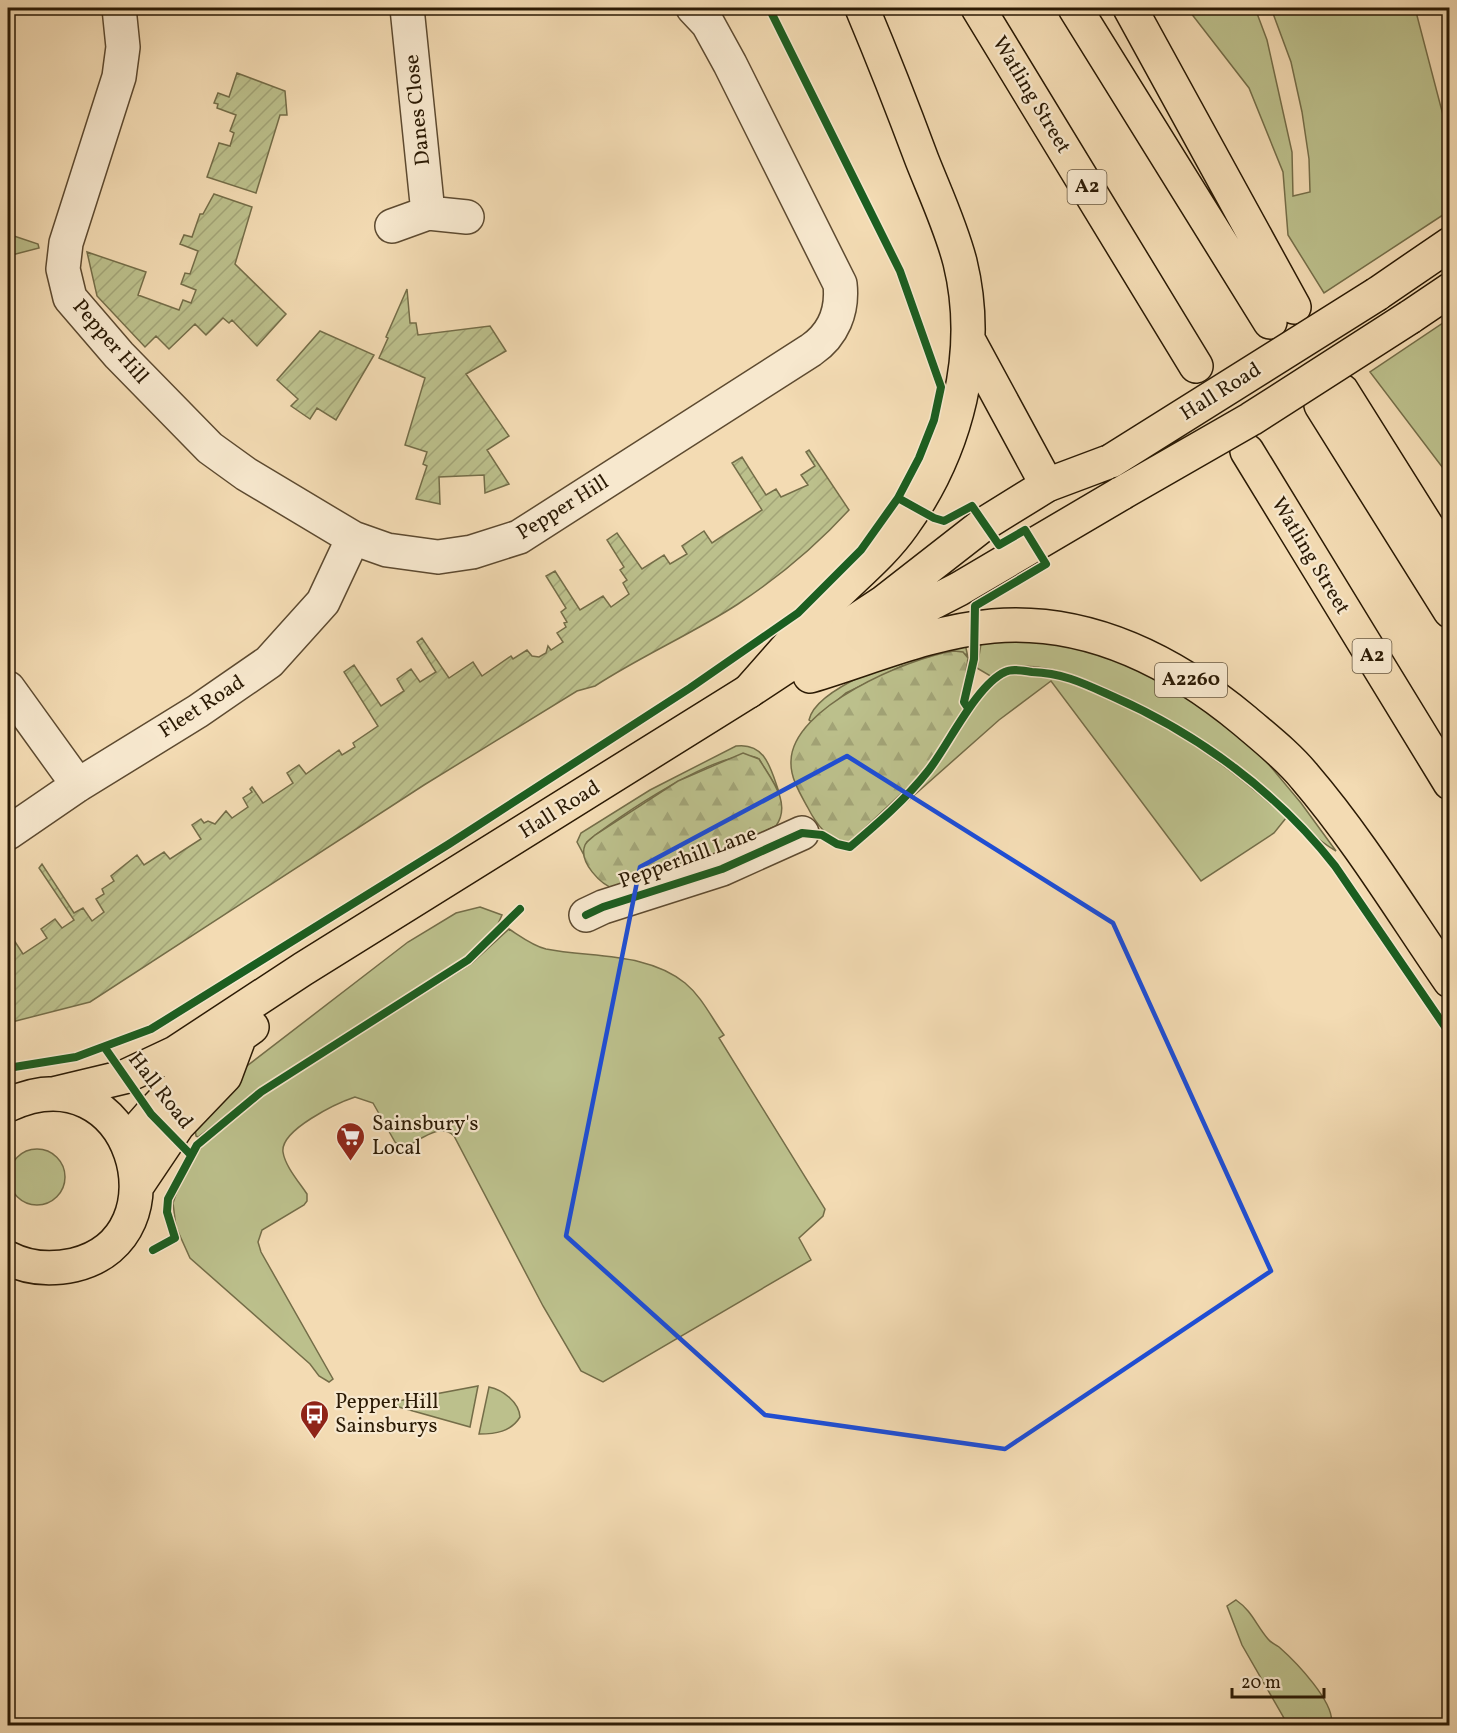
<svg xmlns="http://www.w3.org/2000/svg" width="1457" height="1733" viewBox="0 0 1457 1733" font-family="Vollkorn,serif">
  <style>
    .grass { fill: #bcc08c; stroke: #746d48; stroke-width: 1.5 }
    .forest { fill: url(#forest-firs); stroke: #746d48; stroke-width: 1.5 }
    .garden { fill: url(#garden-furrows); stroke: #746d48; stroke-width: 1.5 }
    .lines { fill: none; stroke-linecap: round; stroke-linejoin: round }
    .minor-casing { stroke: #5d4a30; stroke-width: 36 }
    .major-casing { stroke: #2b1a04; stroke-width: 36 }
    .highway-casing { stroke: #2b1a04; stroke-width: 36 }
    .minor { stroke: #f7e8ce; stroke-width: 33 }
    .major { stroke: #f3dbb3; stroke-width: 33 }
    .highway { stroke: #f3dbb3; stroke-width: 33 }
    .major-bridge-casing { stroke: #2b1a04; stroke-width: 36; stroke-linecap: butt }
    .major-bridge { stroke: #f3dbb3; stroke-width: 33 }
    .cycleway-casing { stroke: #f7e8ce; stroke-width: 11 }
    .cycleway { stroke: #1b5e20; stroke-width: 8 }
    .marked { fill: none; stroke: #1d4ed8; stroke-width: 4.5; stroke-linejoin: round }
    .labels { text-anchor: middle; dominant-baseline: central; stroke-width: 4.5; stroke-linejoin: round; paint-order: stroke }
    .shield { fill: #f7e8ce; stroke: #685841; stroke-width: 1.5 }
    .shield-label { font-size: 20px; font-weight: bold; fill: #2b1a04 }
    .street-label { font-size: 21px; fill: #2b1a04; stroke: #f7e8ce }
    .poi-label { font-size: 21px; fill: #2b1a04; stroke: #f7e8ce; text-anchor: start }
  </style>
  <defs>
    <pattern id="forest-firs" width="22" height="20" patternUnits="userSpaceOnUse" patternTransform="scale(1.5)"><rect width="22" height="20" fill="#bcc08c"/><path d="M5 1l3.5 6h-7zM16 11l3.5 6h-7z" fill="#a2a477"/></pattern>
    <pattern id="garden-furrows" width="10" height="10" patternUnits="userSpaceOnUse" patternTransform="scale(1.5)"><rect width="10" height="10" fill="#bcc08c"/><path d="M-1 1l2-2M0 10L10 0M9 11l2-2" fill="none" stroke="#a2a477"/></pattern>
  </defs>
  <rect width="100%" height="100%" fill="#f3dbb3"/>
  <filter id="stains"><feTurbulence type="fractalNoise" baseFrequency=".00333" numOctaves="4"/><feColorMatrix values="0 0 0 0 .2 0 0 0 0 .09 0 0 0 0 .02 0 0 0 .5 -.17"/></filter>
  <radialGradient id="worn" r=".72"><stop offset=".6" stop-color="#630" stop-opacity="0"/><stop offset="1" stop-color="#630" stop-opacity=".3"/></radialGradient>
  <path class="grass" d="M1187,8h68l12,32 25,112 1,44 17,-4 -1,-33 -7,-47 -11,-50 -20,-54h144l34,130v73l-125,82 -36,-58 -5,-63 -34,-84z
    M8,234l30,10 1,4 -31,8z
    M1449,319v157l-79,-104z
    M1034,636l112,32 71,45 49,48 35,42 35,48c-32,-19 -54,-48 -83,-72 -49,-40 -181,-126 -246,-111 -6,1 -10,6 -15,9l-15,-9 4,-24z
    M964,638l4,20 -2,-4 -64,12 -56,27 -34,29 -3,-2c8,-38 121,-70 155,-82z
    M1014,672c14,1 28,0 41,4 18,4 35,13 52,20 67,31 125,72 179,122l-12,15 -73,48 -150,-200 -52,39 -114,101c15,-16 31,-31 44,-48 22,-27 48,-94 85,-101z
    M736,746c30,-4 35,24 43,46l-20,-33c-29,-19 -147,61 -172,83l-2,15 -8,-15 4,-9 69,-43z
    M480,907l22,8 -5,11 -30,32 -211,136 -58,43 -2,-1 -2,-17 49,-50 165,-127 48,-29z
    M509,929c11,7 24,17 37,20 46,9 101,3 139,34 17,14 26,34 39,52l-5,3 106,171 -2,7 -24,22 12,22 -208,122 -22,-11 -38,-65 -89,-170c-15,-15 -35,6 -51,12l-8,-6 -22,-39 -18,-6c-18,6 -75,33 -72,55 2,14 16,30 24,42v7l-3,4 -42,25 -4,12 3,10 72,127 -4,3 -10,-6 -9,-12 -120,-106 -14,-31 -3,-24 3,-9 20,-40 16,-20 52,-40 207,-130z
    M9 1177a28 28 0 1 1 56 0a28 28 0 1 1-56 0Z
    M478,1386l-8,41 -71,-20 -6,-5z
    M489,1387c14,3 30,15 31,30 -9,15 -25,17 -41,17z
    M1236,1600c16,11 20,25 32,39 3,4 7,5 11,8 16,14 58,57 52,78h-43l-46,-80 -15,-39z"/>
  <path class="forest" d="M954,651l9,1 5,6 -6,42 4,8 -40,62 -79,75c-16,-1 -32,-23 -39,-37 -7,-13 -18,-30 -17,-47 1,-54 117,-103 163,-110z
    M743,753l16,6c12,20 33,44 17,67l-83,38 -78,25c-14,-4 -37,-27 -30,-44 2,-4 7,-7 10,-10l83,-54z"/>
  <path class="garden" d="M237,73l48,18 2,24h-7l-24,78 -49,-16 12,-34 11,3 4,-13 -4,-2 6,-16 -19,-7 1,-4 -4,-1 4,-10 11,4z
    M214,194l38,13 -17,57 51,50 -29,32 -25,-26 -3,3 -6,-5 -17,17 -11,-11 -26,25 -13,-13 -11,11 -48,-51 -10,-44 59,20 -8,23 41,15 4,-10 8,3 5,-13 -15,-6 4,-11 5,1 8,-23 -18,-7 4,-9 8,2 8,-23h3z
    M407,289l3,34h6l2,12 72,-9 16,25 -40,23 43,62 -22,14 22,34 -24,9 -1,-18 -45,2 1,27 -24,-5 11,-33 -4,-2 4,-12 -22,-7 20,-67 -46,-20 9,-20 -2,-1z
    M320,331l54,24 -38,65 -19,-12 -7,11 -19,-13 7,-7 -21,-19z
    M809,450l40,60c-33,36 -70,67 -111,94 -46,30 -97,52 -143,82l-18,5 -153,94 -334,217 -82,21v-59l3,-3 -3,-6v-24l15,23 24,-16 -6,-9 14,-10 7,9 12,-8 -35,-52 3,-4 32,49 9,-5 9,13 12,-9 -8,-13 8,-5 -2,-5 12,-8 -3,-5 26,-21 7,10 20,-13 6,7 31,-20 -9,-14 9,-6 3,4 4,-2 7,3 11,-13 6,7 16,-11 -5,-9 9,-6 -2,-3 2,-2 11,16 30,-20 -6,-10 12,-8 7,9 33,-24 3,5 13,-8 -2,-4 25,-17 -34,-54 10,-7 27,41 23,-15 -7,-12 14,-10 9,13 16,-10 -19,-30 5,-4 27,40 24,-16 9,14 29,-20 2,3 14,-9 5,6 7,1 7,-4 2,-7 3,4 12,-8 -6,-9 9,-6 -2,-4 3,-1 -6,-10 5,-4 -20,-32 9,-5 25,39 23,-14 8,11 18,-13 -6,-11 4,-3 -7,-10 4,-3 -17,-27 10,-7 25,36 22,-14 6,9 17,-10 -5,-8 22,-15 8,12 50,-33 -30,-47 10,-6 24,38 10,-6 5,8 27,-12 -7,-10 14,-9 -9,-14z"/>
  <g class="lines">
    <defs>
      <path id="minor" d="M119,8l4,39 -4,30 -53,166 -3,26 7,29 49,57 91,93 36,26 107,64 34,12 51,7 34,-5 47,-15 292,-187c22,-15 32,-39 29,-66l-110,-220 -22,-40 -15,-16
        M407,8l21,205
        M392,226l36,-13 39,4
        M8,688l70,97
        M8,833l70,-48 120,-74 71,-49 54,-60 30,-64
        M586,915l17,-8 119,-38 80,-36"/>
      <path id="major" d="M1377,294l73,-50
        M1410,317l40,-27
        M854,643l105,-54 163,-96
        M810,676c61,-18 118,-44 183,-50 96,-8 181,36 252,95 21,18 43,35 60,56 54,63 98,136 145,204
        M53,1094l71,-17 51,-24 128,-84 446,-278 135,-89 100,-78 63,-39 64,-24
        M8,1105c125,-58 180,133 66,160 -23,5 -45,4 -66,-7
        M128,1142c34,-46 78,-82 124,-115
        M137,1186l41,-61 47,-49 13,-35"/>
      <path id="highway" d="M978,8l218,358
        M1075,8l195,314
        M1130,8l164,299
        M969,341l78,144
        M1342,391l108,172
        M1321,405l129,206
        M1247,451l203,332
        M749,691c26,-29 52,-60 79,-88 25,-26 54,-48 75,-78 54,-75 79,-173 57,-263 -9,-35 -25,-69 -38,-102 -19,-51 -39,-102 -60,-152"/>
    </defs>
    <use href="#minor" class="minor-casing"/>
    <use href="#major" class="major-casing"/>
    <use href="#highway" class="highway-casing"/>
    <use href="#minor" class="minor"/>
    <use href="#major" class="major"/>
    <use href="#highway" class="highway"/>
    <defs>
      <path id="major-bridge" d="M1111,461l266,-167
        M1122,493l129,-74 159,-102"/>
    </defs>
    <use href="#major-bridge" class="major-bridge-casing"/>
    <use href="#major-bridge" class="major-bridge"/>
    <defs>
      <path id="cycleway" d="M898,498l36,20 10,3 28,-15 27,39 26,-15 21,34 -71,42 -1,53 -10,43 4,6
        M586,915l17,-8 119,-38 80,-36 20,2 15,9 13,3c27,-23 56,-48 78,-76 20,-25 48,-86 77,-99 7,-4 19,-1 27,0 32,1 53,12 82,25 84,37 164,96 221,169l115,168
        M105,1048l46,66 39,40
        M8,1068l68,-11 75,-28 298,-185 241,-156 108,-75 63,-63 37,-52 21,-40 15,-38 7,-33 -41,-116 -131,-263
        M153,1250l22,-12 -8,-26 1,-13 29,-54 64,-53 207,-132 52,-51"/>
    </defs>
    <use href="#cycleway" class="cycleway-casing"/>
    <use href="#cycleway" class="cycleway"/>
  </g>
  <path class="marked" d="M847,756l266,167 158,348 -266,178 -240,-34 -199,-179 74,-369z"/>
  <defs>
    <symbol id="supermarket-pin" viewBox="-11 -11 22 30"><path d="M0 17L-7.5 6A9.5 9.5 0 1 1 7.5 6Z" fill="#8f2418" stroke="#f7e8ce"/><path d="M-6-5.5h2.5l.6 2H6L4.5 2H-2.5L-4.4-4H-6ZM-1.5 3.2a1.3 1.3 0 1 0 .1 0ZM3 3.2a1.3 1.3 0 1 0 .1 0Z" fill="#fff"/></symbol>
    <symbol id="bus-pin" viewBox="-11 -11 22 30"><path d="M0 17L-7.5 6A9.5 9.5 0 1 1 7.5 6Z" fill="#8f2418" stroke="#f7e8ce"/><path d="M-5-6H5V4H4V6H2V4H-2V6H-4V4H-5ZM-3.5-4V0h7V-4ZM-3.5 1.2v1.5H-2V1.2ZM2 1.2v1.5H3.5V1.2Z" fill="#fff"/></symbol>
  </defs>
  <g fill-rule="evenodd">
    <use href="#supermarket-pin" x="334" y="1120" width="33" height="45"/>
    <use href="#bus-pin" x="298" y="1398" width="33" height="45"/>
  </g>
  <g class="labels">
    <g class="shield">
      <rect x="1067.5" y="170" width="39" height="34" rx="4.5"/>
      <rect x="1352.5" y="639" width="39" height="34" rx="4.5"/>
      <rect x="1155" y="663" width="72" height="34" rx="4.5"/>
    </g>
    <g class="shield-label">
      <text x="1087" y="187">A2</text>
      <text x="1372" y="656">A2</text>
      <text x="1191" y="680">A2260</text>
    </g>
    <g class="street-label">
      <text transform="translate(1031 95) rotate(59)">Watling Street</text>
      <text transform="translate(418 110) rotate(-96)">Danes Close</text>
      <text transform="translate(110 342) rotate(49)">Pepper Hill</text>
      <text transform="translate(1221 392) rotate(-32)">Hall Road</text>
      <text transform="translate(563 508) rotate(-32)">Pepper Hill</text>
      <text transform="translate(1310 556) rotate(59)">Watling Street</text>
      <text transform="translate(202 707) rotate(-33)">Fleet Road</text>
      <text transform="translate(560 810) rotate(-32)">Hall Road</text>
      <text transform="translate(688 858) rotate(-20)">Pepperhill Lane</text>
      <text transform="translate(160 1091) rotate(52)">Hall Road</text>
    </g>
    <g class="poi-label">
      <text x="372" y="1124">Sainsbury's<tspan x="372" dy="24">Local</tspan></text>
      <text x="335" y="1402">Pepper Hill<tspan x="335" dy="24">Sainsburys</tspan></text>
    </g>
  </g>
  <rect width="1457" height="1733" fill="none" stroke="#f3dbb3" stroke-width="30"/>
  <rect x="9" y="9" width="1439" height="1715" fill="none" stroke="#2b1a04" stroke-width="3"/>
  <rect x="15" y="15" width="1427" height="1703" fill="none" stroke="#2b1a04" stroke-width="1.5"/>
  <path d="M1232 1688v9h92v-9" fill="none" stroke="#2b1a04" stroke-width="3"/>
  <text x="1241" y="1688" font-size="18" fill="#2b1a04" stroke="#f7e8ce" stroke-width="4.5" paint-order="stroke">20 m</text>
  <rect width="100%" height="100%" filter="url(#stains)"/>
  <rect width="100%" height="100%" fill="url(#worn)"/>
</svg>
